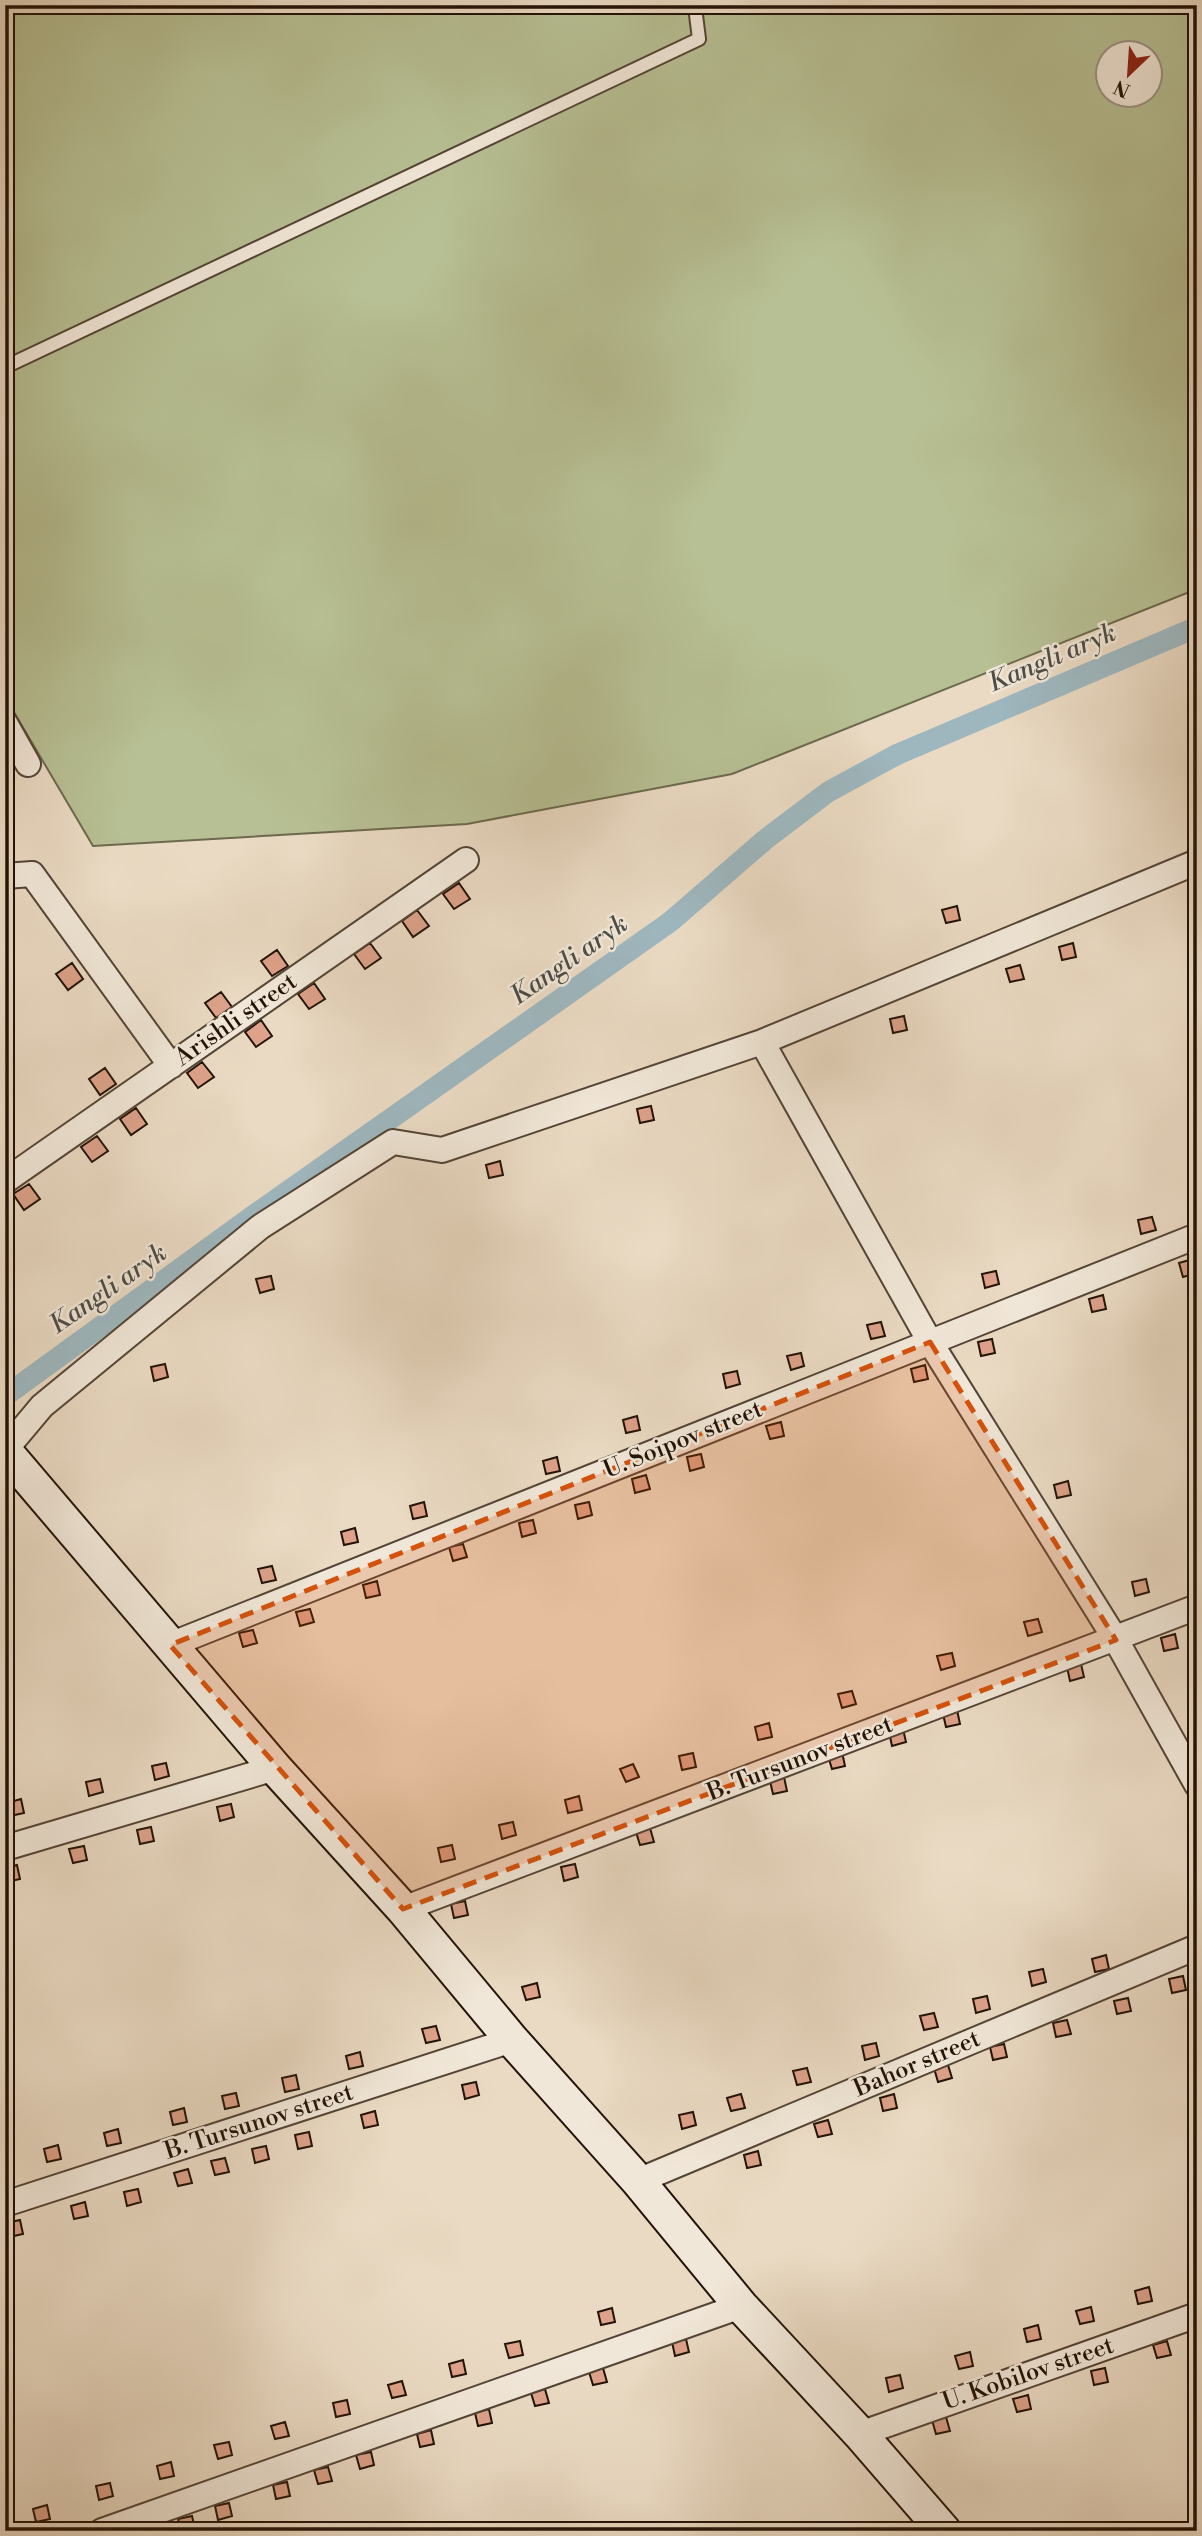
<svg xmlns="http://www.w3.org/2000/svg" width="1202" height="2536" viewBox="0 0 1202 2536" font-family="'Libre Bodoni',serif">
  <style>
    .green { fill: #b7c094; stroke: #6c694e; stroke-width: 2; fill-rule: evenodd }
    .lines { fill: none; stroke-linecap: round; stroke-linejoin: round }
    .canal { stroke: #9eb7bf; stroke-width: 21 }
    .building { fill: #dda289; stroke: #221207; stroke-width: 2 }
    .lane-casing { stroke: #544436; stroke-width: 16 }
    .street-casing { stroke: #544436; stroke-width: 28 }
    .secondary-casing { stroke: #221207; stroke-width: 37 }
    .lane { stroke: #f1e7d8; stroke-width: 12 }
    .street { stroke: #f1e7d8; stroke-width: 24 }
    .secondary { stroke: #f1e7d8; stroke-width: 33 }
    .marked { fill: #d4520c; fill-opacity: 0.2; stroke: #d4520c; stroke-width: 5; stroke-dasharray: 14 9; stroke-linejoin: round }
    .labels { text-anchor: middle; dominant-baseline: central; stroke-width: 5; stroke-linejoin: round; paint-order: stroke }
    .street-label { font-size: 24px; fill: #221207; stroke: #f1e7d8 }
    .water-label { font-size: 26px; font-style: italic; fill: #4d4c47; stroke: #f1e7d8 }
  </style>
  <rect width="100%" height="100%" fill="#eadac3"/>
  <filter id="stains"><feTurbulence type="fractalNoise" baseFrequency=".00286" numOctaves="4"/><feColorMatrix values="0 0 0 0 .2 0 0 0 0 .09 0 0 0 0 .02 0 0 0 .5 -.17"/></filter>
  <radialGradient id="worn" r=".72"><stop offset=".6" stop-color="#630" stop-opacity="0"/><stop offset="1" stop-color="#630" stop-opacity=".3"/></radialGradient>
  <path class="green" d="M5,5h1192v584l-465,185 -265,50 -374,22 -88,-149zM1108,52h42v42h-42z"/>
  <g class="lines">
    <path class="canal" d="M5,1396l249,-181 416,-293 96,-83 62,-47 68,-37 301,-128"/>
  </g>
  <path class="building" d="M459,883l11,16 -16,10 -11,-15z
    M957,906l3,14 -14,3 -4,-13z
    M417,910l12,16 -16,11 -11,-16z
    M370,943l11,15 -16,11 -11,-15z
    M1073,943l3,14 -14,3 -3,-13z
    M277,950l11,16 -16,10 -11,-15z
    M72,963l11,16 -15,11 -12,-16z
    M1020,965l4,14 -14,3 -4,-13z
    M314,983l11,16 -16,10 -11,-15z
    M221,992l11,15 -16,11 -11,-15z
    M904,1016l3,14 -14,3 -3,-14z
    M261,1020l11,16 -16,11 -11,-15z
    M202,1062l12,15 -16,11 -11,-15z
    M105,1068l11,16 -16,11 -11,-16z
    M651,1106l3,14 -14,3 -3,-14z
    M136,1108l11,16 -16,11 -11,-16z
    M97,1136l11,15 -16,11 -11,-15z
    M500,1161l3,14 -14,3 -3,-13z
    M29,1184l11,15 -16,11 -11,-16z
    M1152,1217l4,13 -15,4 -3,-14z
    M1193,1259l4,14 -14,4 -4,-14z
    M996,1271l3,13 -14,4 -3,-14z
    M271,1276l3,13 -14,4 -4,-14z
    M1103,1295l3,14 -14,3 -3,-13z
    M881,1322l4,14 -14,3 -4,-14z
    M992,1339l3,14 -14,3 -3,-14z
    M801,1353l3,13 -13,4 -4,-14z
    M165,1364l3,13 -14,4 -3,-14z
    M925,1365l3,14 -14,3 -3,-13z
    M737,1371l3,13 -14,4 -3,-14z
    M637,1416l3,14 -14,3 -3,-13z
    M781,1422l3,14 -14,3 -4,-13z
    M701,1454l3,13 -14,4 -3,-14z
    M557,1457l3,14 -14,3 -3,-13z
    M646,1475l4,14 -15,4 -3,-14z
    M1068,1481l3,14 -14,3 -3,-13z
    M424,1502l3,14 -14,3 -3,-13z
    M589,1502l3,13 -14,4 -3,-14z
    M533,1520l3,13 -14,4 -3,-14z
    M355,1528l3,14 -14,3 -3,-13z
    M463,1544l4,13 -14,4 -4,-14z
    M272,1566l4,14 -14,3 -4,-14z
    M1146,1579l3,13 -14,4 -3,-14z
    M377,1581l3,14 -14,3 -3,-13z
    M310,1609l4,13 -14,4 -4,-14z
    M1038,1619l4,13 -14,4 -4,-14z
    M253,1630l4,13 -14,4 -4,-14z
    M1175,1634l3,14 -14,3 -3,-13z
    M952,1653l3,13 -14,4 -4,-14z
    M1081,1664l3,13 -14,4 -3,-14z
    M852,1691l4,13 -14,4 -4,-14z
    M957,1710l3,14 -14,3 -3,-13z
    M769,1723l3,14 -14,3 -3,-13z
    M903,1729l3,13 -14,4 -3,-14z
    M842,1752l3,14 -13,3 -4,-13z
    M693,1753l3,14 -14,3 -3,-14z
    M166,1763l3,13 -14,4 -3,-14z
    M633,1764l6,13 -13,5 -6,-13z
    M784,1777l3,14 -14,3 -3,-13z
    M100,1779l3,13 -14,4 -3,-14z
    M579,1796l3,14 -14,3 -3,-13z
    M21,1799l3,14 -14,3 -3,-13z
    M231,1804l3,13 -14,4 -3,-14z
    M513,1822l3,13 -14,4 -3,-14z
    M151,1827l3,14 -14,3 -3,-14z
    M650,1828l4,14 -14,3 -4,-13z
    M452,1845l3,14 -14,3 -3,-14z
    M84,1846l3,14 -14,3 -4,-14z
    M575,1864l3,13 -14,4 -3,-14z
    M17,1865l3,14 -14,3 -1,-14z
    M465,1901l3,14 -14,3 -3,-14z
    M1106,1955l3,14 -14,3 -3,-13z
    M1043,1969l3,13 -14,4 -3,-14z
    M1183,1976l3,14 -14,3 -3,-14z
    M537,1983l3,14 -14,3 -4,-13z
    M987,1996l3,13 -14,4 -3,-14z
    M1128,1998l3,13 -14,3 -3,-13z
    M934,2013l4,14 -14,3 -4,-14z
    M1067,2020l4,14 -15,3 -3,-14z
    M436,2026l4,14 -14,3 -4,-14z
    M876,2043l3,13 -14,4 -3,-14z
    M1004,2044l3,13 -14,3 -3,-13z
    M360,2052l3,14 -14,3 -3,-13z
    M948,2065l4,13 -14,4 -4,-14z
    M807,2068l4,14 -14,3 -4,-14z
    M296,2075l3,14 -14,3 -3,-14z
    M476,2082l3,13 -14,4 -3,-14z
    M236,2093l3,13 -14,3 -3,-13z
    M741,2094l4,14 -14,3 -4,-13z
    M894,2094l3,14 -14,3 -3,-13z
    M184,2108l3,14 -14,3 -3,-13z
    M375,2111l3,14 -14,3 -3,-13z
    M693,2112l3,13 -14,4 -3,-14z
    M828,2120l4,14 -14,3 -4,-13z
    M118,2129l3,14 -14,3 -3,-13z
    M309,2132l3,14 -14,3 -3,-14z
    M58,2145l3,14 -14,3 -3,-13z
    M266,2146l3,13 -14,4 -3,-14z
    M758,2151l3,14 -14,3 -3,-13z
    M225,2158l4,14 -14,3 -4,-14z
    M188,2169l4,14 -14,3 -4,-13z
    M138,2189l3,13 -14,4 -3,-14z
    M85,2202l3,14 -14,3 -3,-13z
    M20,2220l3,14 -14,3 -3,-14z
    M1149,2287l3,14 -14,3 -3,-13z
    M1091,2307l3,14 -14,3 -4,-13z
    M612,2308l3,14 -14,3 -3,-13z
    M1038,2325l3,14 -14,3 -3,-13z
    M686,2339l3,13 -14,4 -3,-14z
    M520,2341l3,14 -14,3 -4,-14z
    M1167,2341l4,14 -14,3 -4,-13z
    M970,2352l3,14 -14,3 -4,-13z
    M463,2360l3,14 -14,3 -3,-13z
    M603,2368l4,14 -14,3 -4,-13z
    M1105,2368l3,14 -14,3 -3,-14z
    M900,2375l3,13 -14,4 -3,-14z
    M402,2381l4,14 -14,3 -4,-13z
    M545,2389l4,14 -14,3 -4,-13z
    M1028,2395l3,14 -14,3 -4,-13z
    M347,2400l3,14 -14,3 -3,-14z
    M489,2409l3,14 -14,3 -3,-13z
    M946,2417l4,14 -14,3 -4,-14z
    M285,2422l4,14 -14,3 -4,-13z
    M431,2430l3,14 -14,3 -3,-13z
    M229,2442l3,13 -14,4 -4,-14z
    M371,2452l3,13 -14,4 -4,-14z
    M171,2462l3,14 -14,3 -3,-13z
    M328,2467l4,14 -14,3 -4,-14z
    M287,2482l3,14 -14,3 -3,-14z
    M110,2483l3,13 -14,4 -3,-14z
    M229,2503l3,13 -14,4 -3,-14z
    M47,2505l3,14 -14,3 -3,-13z
    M192,2516l3,13 -14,2 -3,-12z"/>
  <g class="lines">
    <defs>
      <path id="lane" d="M5,367l694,-328 -4,-32 -4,-2"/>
      <path id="street" d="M5,723l23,41
        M1197,862l-435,180 168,300 186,298 81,145
        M5,876l27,-2 139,192
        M5,1181l461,-321
        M5,1450l37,-44 218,-179 133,-85 49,8 320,-108
        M170,1645l1027,-409
        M5,1848l270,-80
        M403,1909l794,-302
        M638,2181l559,-234
        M5,2204l507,-164
        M860,2434l337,-119
        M102,2531l639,-225"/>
      <path id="secondary" d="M5,1451l270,317 128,141 109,131 126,141 103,125 119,128 84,97"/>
    </defs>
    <use href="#lane" class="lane-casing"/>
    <use href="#street" class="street-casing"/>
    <use href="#secondary" class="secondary-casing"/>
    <use href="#lane" class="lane"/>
    <use href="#street" class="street"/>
    <use href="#secondary" class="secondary"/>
  </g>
  <path class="marked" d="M930,1342l186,298 -713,269 -233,-264z"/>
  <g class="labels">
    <g class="street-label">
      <text transform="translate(236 1020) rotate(-35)">Arishli street</text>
      <text transform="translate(683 1440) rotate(-22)">U. Soipov street</text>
      <text transform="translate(800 1759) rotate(-21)">B. Tursunov street</text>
      <text transform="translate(917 2064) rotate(-23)">Bahor street</text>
      <text transform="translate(259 2122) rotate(-18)">B. Tursunov street</text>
      <text transform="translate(1028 2374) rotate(-19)">U. Kobilov street</text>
    </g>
    <g class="water-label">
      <text transform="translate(1052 658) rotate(-23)">Kangli aryk</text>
      <text transform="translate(569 960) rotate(-35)">Kangli aryk</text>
      <text transform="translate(108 1289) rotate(-35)">Kangli aryk</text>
    </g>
  </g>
  <rect width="1202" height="2536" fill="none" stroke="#eadac3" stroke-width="28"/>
  <rect x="7" y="7" width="1188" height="2522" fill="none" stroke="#221207" stroke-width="3.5"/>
  <rect x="14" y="14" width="1174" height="2508" fill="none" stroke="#221207" stroke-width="2"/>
  <g transform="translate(1129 74) rotate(205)"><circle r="33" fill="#f1e7d8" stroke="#9e9284" stroke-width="2"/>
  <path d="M0-5L12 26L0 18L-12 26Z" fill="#8f2418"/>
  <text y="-10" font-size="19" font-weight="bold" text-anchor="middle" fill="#221207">N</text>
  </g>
  <rect width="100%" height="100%" filter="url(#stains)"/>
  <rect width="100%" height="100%" fill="url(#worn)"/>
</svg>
